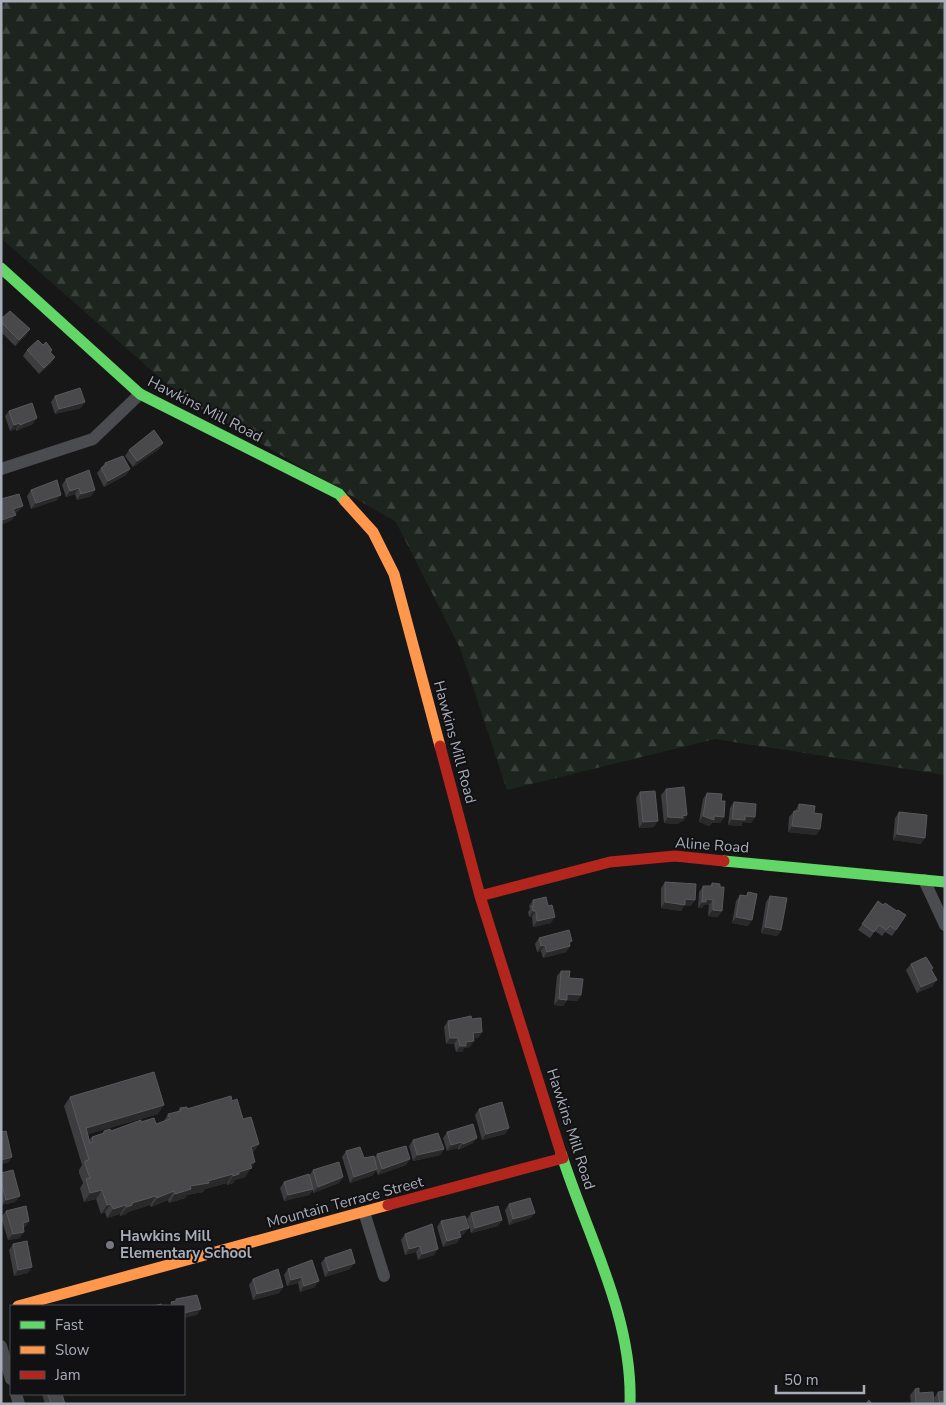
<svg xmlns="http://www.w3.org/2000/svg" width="946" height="1405" viewBox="0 0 946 1405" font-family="'Nunito Sans',sans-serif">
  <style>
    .forest { fill: url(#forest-firs) }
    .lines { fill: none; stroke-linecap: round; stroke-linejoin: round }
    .street { stroke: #4b4c50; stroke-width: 12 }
    .fast { stroke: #63d668; stroke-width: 11 }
    .slow { stroke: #ff974d; stroke-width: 11 }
    .jam { stroke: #b3261e; stroke-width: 11 }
    .wall { fill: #3d3d3f }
    .shaded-wall { fill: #29292a }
    .building { fill: #49494c; stroke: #58595d }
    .poi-dot { fill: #757880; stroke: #111113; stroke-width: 2 }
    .labels { text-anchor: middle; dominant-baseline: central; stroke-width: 4; stroke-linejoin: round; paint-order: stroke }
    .street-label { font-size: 15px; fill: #a8adb8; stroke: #111113 }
    .poi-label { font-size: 15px; font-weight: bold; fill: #a8adb8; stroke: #111113; text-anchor: start }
  </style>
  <defs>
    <pattern id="forest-firs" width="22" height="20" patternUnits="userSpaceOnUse" patternTransform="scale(1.25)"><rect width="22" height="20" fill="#1d241e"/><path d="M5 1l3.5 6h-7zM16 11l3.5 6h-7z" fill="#3b413d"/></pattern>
  </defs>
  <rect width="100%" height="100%" fill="#171717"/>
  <path class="forest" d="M1,1h944v774l-230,-36 -208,51 -47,-142 -64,-126 -212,-123 -183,-161z"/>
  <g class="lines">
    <path class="street" d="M1,469l92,-30 47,-45
      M924,880l21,45
      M364,1212l20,64
      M1,1346l10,33
      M16,1394l3,10"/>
    <path class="fast" d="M1,268l139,126 199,100 6,7
      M724,861l221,21
      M561,1153c26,82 72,163 69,251"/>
    <path class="slow" d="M345,501l28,31 21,42 46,172
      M18,1306l370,-101"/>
    <path class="jam" d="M440,746l40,150 81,257
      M480,896l130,-34 65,-6 49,5
      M388,1205l175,-47"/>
  </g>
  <path class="wall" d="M1,319l25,16 -11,11 -14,-14z
    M43,345l9,5 -1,2 4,5 -4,6 -12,11 -16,-18 4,-6z
    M55,396l26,12 -26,6 -4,-12z
    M9,411l24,13 -17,7v-2l-6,2 -5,-15z
    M163,443l-4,6 -26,18 -8,-11 4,-6z
    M105,463l25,6 -4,6 -22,12 -7,-14z
    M66,479l29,11 -4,6 -14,4 -2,-6 -9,3 -4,-12z
    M31,490l26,10 -26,9 -4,-13z
    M666,789l21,26 -4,6 -3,1 -2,2 -14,-1 -3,-28z
    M640,792l14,35 -15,1 -3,-30z
    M707,793l14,8 3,16 -4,6h-8l-3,3 -10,-4 4,-23z
    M734,802l21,15 -4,6 -8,-1 -2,4 -13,-1 2,-17z
    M799,804l21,25 -4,6 -28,-3 1,-15 5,-6h1z
    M899,812l22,32 -28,-4 2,-22z
    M665,882l26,24 -7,-1 -3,6 -20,-3v-20z
    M712,883l6,34 -10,-1 1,-11h-5l-2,3h-4l1,-16 4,-6h7z
    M748,892v34l-16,-3 4,-22 4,-6 6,1z
    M770,896l11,34 -4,6 -16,-3 5,-31z
    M533,900l18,23 -18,4 -1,-10h-3l-1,-5 2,-3 -1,-3z
    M878,901l18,29 -4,6 -7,-4 -3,4 -7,-5 -5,7 -12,-8z
    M539,938l31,6v2l-4,6 -23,6 -2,-7 -4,1 -2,-8z
    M911,964l22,4 -1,2 1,16 -16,7 -11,-23z
    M561,971l8,7 12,17 -4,6 -10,-1 -4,6 -9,-1 3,-29z
    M472,1019l10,13 -4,6h-4l-4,9 -6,1 -2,4h-6l-2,-8h-8l-2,-17 4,-6z
    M70,1097l88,17 -70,20 1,6 3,-3 10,-3 2,-3h7l30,-9 15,2 8,-3 4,-7 10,-3 2,-3 7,1 66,44 -2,14 -6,10 -10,3 -2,3 -6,2v-2l-22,6 -2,3 -16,3 -2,3 -16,5 -1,-3 -17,7 -1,-2 -22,7 -2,2 -6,2v-2l-13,4 -2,-6 -4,2 -5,-15 -12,3 -4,-14 3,-5 -4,-10v-3l3,-5 -18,-59z
    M479,1109l30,19 -4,6 -23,6 -7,-25z
    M447,1132l26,11 -15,7v-2l-11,3 -4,-13z
    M413,1140l31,9 -4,6 -27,6 -4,-15z
    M346,1151l18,7 10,1 3,-5 33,5 -4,6 -28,10 -2,-5 -3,5 -23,8 -8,-26z
    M313,1170l30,7 -4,6 -26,10v-3l-4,5 -25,6 -4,-13 4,-6 25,-6z
    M1,1173l19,23 -5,6 -14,3z
    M509,1204l26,9 -5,5 -21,7 -4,-15z
    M6,1211l23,10 -4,6h-1l-4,11 -12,2 -7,-23z
    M471,1213l31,7 -4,6 -27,7 -4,-14z
    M441,1221l23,13 -3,1 -4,8 -14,4 -6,-20z
    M405,1234l29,21 -16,5 -2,-8 -11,3 -4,-15z
    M13,1244l15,29 -14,3 -5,-26z
    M325,1258l25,11 -25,8 -4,-14z
    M312,1260l3,27 -15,5 -2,-9 -11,3 -3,-11 4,-6z
    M253,1279l30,8 -4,6 -26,7 -4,-15z
    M915,1389l4,4 15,11h-23l-1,-9z
    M938,1392l7,12h-10l-1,-6z
    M42,1394h20l3,10h-20z"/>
  <path class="shaded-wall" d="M30,329l-4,6 -11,11 4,-6z
    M55,357l-4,6 -12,11 5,-6z
    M85,402l-4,6 -26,6 4,-5z
    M37,418l-4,6 -17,7 4,-6z
    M20,423l-4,6 -6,2 4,-6z
    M163,443l-4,6 -26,18 4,-6z
    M130,469l-4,6 -22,12 4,-6z
    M79,488l-4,6 -9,3 4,-6z
    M95,490l-4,6 -14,4 4,-6z
    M61,495l-4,5 -26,9 5,-6z
    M23,506l-5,6 -9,3 4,-6z
    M16,515l-5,6 -10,4 1,-5z
    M687,815l-4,6 -3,1 -2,2 -14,-1 4,-6z
    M703,816h11l10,1 -4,6h-8l-3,3 -10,-4z
    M745,816l10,1 -4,6 -8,-1 -2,4 -13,-1 4,-6z
    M658,821l-4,6 -15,1 4,-6z
    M792,826l28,3 -4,6 -28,-3z
    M897,834l28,4 -4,6 -28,-4z
    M685,899l10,1 -4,6 -7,-1 -3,6 -20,-3 4,-6z
    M706,899l7,1 -4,5h-5l-2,3h-4l4,-6z
    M713,910l9,1 -4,6 -10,-1z
    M533,911h3l-4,6h-3z
    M555,917l-4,6 -18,4 4,-6z
    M736,917l16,3 -4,6 -16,-3z
    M765,927l16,3 -4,6 -16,-3z
    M572,941l-4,6 2,-1 -4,6 -23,6 4,-6z
    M545,945l-4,6 -4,1 4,-6z
    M937,980l-4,6 -16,7 4,-6z
    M567,994l14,1 -4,6 -14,-1z
    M559,999l8,1 -4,6 -9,-1z
    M482,1032l-4,6 -9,1 4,-6z
    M450,1038h8l-4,6h-8z
    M474,1041l-4,6 -6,1 -2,4h-6l4,-6 6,-4z
    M164,1105l-6,9 -76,22 4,-8z
    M509,1128l-4,6 -23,6 4,-6z
    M477,1138l-4,5 -15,7 5,-6z
    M462,1142l-4,6 -11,3 4,-6z
    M259,1144l-6,9 -2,-6z
    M444,1149l-4,6 -27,6 4,-6z
    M12,1157l-4,6 -7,1v-4z
    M410,1159l-4,6 -28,10 4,-6z
    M255,1162l-10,15 -10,3 -2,3 -6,2 6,-9 17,-12z
    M377,1169l-4,6 -23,8 4,-6z
    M233,1174l-6,9 -22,6 -2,3 -16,3 -2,3 -16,5 6,-9 15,-8z
    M343,1177l-4,6 -26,10 5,-6z
    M313,1189l-4,6 -25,6 4,-6z
    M102,1190l-6,9 -12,3 6,-9z
    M174,1191l-6,9 -17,7 6,-9z
    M20,1196l-5,6 -14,3 5,-5z
    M156,1196l-6,9 -22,7 -2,2 -6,2 7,-9 5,-4z
    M111,1204l-6,8 -4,2 6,-9z
    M126,1205l-6,9 -13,4 6,-9z
    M535,1213l-5,5 -21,7 4,-6z
    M502,1220l-4,6 -27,7 4,-5z
    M29,1221l-4,6 -7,1 5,-5z
    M469,1228l-5,6 -9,3 4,-6z
    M24,1232l-4,6 -12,2 5,-6z
    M461,1237l-4,6 -14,4 4,-6z
    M420,1246l-4,6 -11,3 4,-6z
    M438,1249l-4,6 -16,5 4,-6z
    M355,1263l-5,6 -25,8 4,-6z
    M32,1267l-4,6 -14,3 4,-6z
    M302,1277l-4,6 -11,3 4,-6z
    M319,1281l-4,6 -15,5 4,-6z
    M283,1287l-4,6 -26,7 4,-6z
    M201,1309l-4,6 -13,3v-5z"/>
  <path class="building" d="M10,311l20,18 -11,11 -18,-18v-3z
    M38,340l5,5 3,-3 6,8 -2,2 5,5 -11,11 -17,-18z
    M80,388l5,14 -26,7 -4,-13z
    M32,403l5,15 -17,7v-2l-6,2 -5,-14z
    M154,430l9,13 -26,18 -8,-11z
    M123,456l7,13 -22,12 -7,-13 5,-3 -1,-2z
    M89,470l6,20 -14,4 -2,-6 -9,3 -4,-12z
    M57,480l4,15 -25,8 -5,-13z
    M19,494l4,12 -10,3 3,6 -14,5 -1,-21z
    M684,787l3,28 -5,1 1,2 -15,-1 -2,-28z
    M655,791l3,30 -15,1 -3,-30z
    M707,793l15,1 -1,7h4l-1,16 -10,-1v4l-11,-4z
    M734,802l22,2 -1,13 -10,-1v4l-13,-1z
    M799,804l16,2 -1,7 8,1 -2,15 -28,-3 2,-15h5z
    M899,812l28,3 -2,23 -28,-4z
    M665,882l31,2 -1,16 -10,-1v6l-20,-3z
    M712,883l8,1v3h4l-2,24 -9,-1v-10l-7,-1v3h-4l1,-16h9z
    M748,892l9,2 -5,26 -16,-3 4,-22 7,1z
    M770,896l17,2 -6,32 -16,-3z
    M546,897l2,9 4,-1 3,12 -18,4 -1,-10h-3l-1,-5h2l-1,-6z
    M878,901l5,4 2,-2 12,8 1,-1 8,5 -10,15 -6,-4 -4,4 -7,-5 -5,7 -12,-8z
    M569,930l3,11 -3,1 1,4 -23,6 -2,-7 -4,1 -2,-8z
    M926,957l7,11 -2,1 6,11 -16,7 -10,-23z
    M561,971h9l-1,7 14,1 -2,16 -14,-1v6l-8,-1z
    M471,1016l1,3 9,-1 1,14 -9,1 1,8 -8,1v4h-6l-2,-8h-8l-2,-17z
    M154,1072l10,33 -78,23 4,15 3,-1 -1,-5 12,-4v-2l6,-2 1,2 30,-11v2l13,-4 2,6 14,-5 -2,-5 13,-3 -1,-3 7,-1v2l44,-13 1,5 5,-2 6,20 8,-2 8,27 -8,3 4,15 -5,2 2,4 -13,4v2l-6,2v-2l-25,7 1,2 -19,3 1,3 -16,5 -1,-3 -17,7 -1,-2 -24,7v2l-5,2 -1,-2 -13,4 -2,-5 -4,1 -5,-15 -12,3 -4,-14 4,-1 -5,-14v-3l4,-1 -19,-63z
    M502,1102l7,26 -23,6 -7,-25z
    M473,1124l4,14 -14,6 -1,-2 -11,3 -4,-13z
    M6,1131l6,26 -11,3v-28z
    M438,1133l6,16 -27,6 -4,-15z
    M406,1146l4,13 -28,10 -5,-15z
    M360,1147l4,11 10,-2 3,13 -23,8 -8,-26z
    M339,1162l4,15 -25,10 -5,-17z
    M13,1170l7,26 -14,4 -5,-19v-8z
    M309,1174l4,15 -25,6 -4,-13z
    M530,1198l5,15 -22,6 -4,-15z
    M26,1206l3,15 -6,2 1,9 -11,2 -7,-23z
    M498,1206l4,14 -27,8 -4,-15z
    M465,1216l4,12 -10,3 2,6 -14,4 -6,-20z
    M432,1224l6,25 -16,5 -2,-8 -11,3 -4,-15z
    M27,1241l5,26 -14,3 -5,-26z
    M351,1249l4,14 -26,8 -4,-13z
    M312,1260l7,21 -15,5 -2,-9 -11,3 -3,-11z
    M278,1269l5,18 -26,7 -4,-15z
    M197,1295l4,14 -17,4v-7h-12l-1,-4 5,-1v-2z
    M161,1304l1,2h-9z
    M919,1388v5l14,-1 1,12h-18l-1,-15z
    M945,1391v13h-5l-2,-12z
    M48,1394h14l3,10h-14z
    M869,1400l3,4h-6z"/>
  <circle class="poi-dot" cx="110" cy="1245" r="5"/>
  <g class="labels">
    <g class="street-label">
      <text transform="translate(205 409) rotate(27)">Hawkins Mill Road</text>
      <text transform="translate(455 742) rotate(75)">Hawkins Mill Road</text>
      <text transform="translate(712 845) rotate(4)">Aline Road</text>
      <text transform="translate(571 1129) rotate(72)">Hawkins Mill Road</text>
      <text transform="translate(345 1202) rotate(-15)">Mountain Terrace Street</text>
    </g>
    <g class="poi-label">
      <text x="120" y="1236">Hawkins Mill<tspan x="120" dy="17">Elementary School</tspan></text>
    </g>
  </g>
  <rect width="946" height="1405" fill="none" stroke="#a8adb8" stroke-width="5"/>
  <rect x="10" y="1305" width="175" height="90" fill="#111113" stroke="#4d4f55"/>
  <rect x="20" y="1321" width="25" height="8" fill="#63d668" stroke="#4d4f55"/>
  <text x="55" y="1330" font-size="15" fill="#a8adb8">Fast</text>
  <rect x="20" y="1346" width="25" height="8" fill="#ff974d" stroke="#4d4f55"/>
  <text x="55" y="1355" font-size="15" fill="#a8adb8">Slow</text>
  <rect x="20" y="1371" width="25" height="8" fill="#b3261e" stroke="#4d4f55"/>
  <text x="55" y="1380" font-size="15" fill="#a8adb8">Jam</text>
  <path d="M776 1385v8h88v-8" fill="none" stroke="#a8adb8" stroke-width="2.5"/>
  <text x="784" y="1385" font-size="15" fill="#a8adb8" stroke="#111113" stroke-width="4" paint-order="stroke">50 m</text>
</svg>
